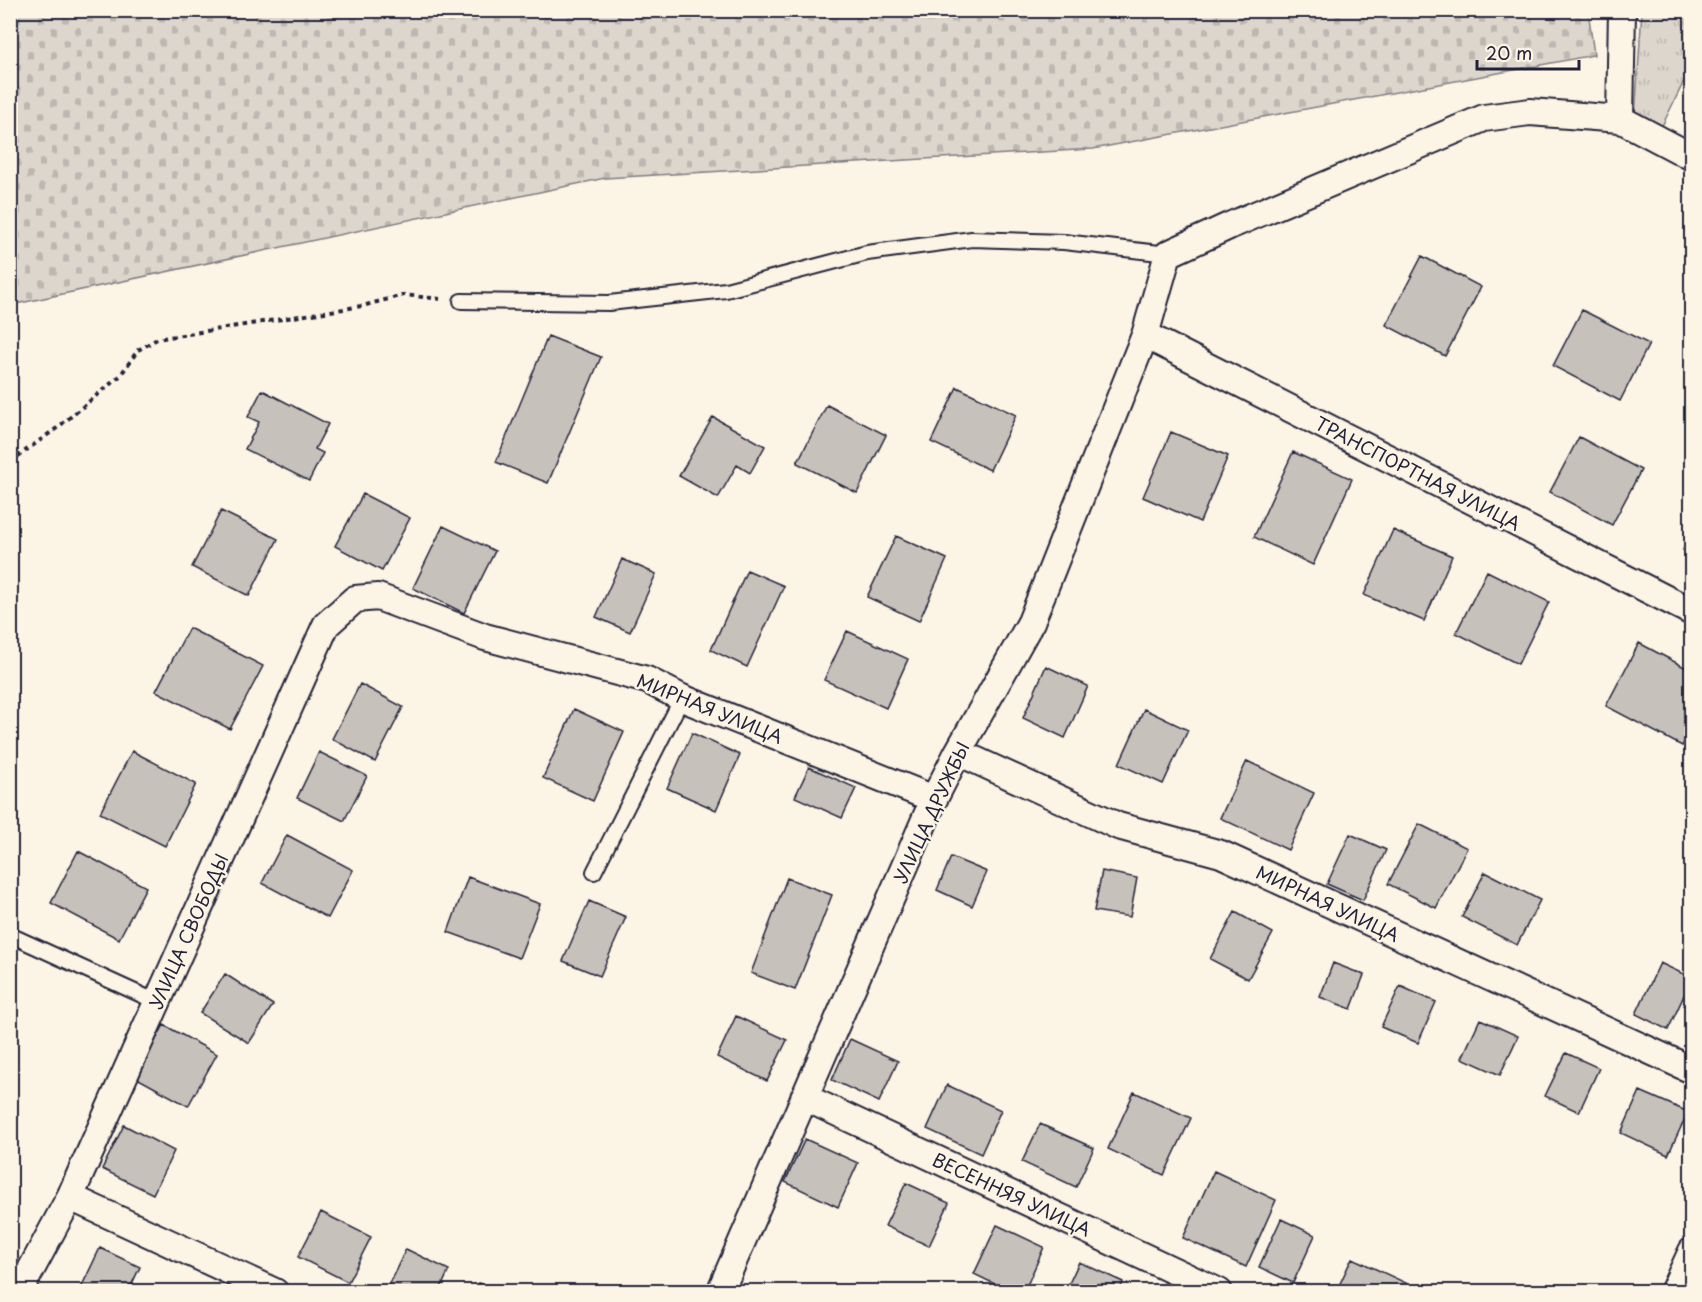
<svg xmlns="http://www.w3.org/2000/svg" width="1702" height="1302" viewBox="0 0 1702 1302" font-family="'Playpen Sans',sans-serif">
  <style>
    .grass { fill: url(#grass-tufts); stroke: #7f7c84; stroke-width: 1.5 }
    .cemetery { fill: url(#cemetery-stones); stroke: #7f7c84; stroke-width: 1.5 }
    .building { fill: #c6c1bb; stroke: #22223b; stroke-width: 1.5 }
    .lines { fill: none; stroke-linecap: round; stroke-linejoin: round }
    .lane-casing { stroke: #22223b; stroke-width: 18 }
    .street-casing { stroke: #22223b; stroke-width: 30 }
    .path { stroke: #22223b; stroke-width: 4; stroke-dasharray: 4.5 4.5; stroke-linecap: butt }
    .lane { stroke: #fcf5e5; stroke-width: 14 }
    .street { stroke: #fcf5e5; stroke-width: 26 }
    .labels { text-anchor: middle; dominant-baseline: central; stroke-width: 5; stroke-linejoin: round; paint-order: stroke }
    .street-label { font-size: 18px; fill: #22223b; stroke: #fcf5e5 }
  </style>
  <defs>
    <pattern id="grass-tufts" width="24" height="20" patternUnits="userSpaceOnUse" patternTransform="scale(1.5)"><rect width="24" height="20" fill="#dcd6cc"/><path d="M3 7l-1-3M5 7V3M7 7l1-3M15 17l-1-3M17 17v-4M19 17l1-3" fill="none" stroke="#bcb7b0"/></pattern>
    <pattern id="cemetery-stones" width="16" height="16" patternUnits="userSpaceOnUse" patternTransform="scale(1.5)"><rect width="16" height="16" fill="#dcd6cc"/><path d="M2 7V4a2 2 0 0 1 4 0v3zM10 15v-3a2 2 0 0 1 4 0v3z" fill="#bcb7b0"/></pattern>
  </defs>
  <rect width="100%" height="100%" fill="#fcf5e5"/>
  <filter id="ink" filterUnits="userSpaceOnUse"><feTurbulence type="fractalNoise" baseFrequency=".0167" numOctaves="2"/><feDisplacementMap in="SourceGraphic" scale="12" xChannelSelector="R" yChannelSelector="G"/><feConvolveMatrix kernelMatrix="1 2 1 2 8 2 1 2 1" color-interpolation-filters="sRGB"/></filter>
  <g filter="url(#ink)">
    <path class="grass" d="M1642,11h49v56l-31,63 -25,-13z"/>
    <path class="cemetery" d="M1588,10l6,45 -501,94 -488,29 -594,127v-294z"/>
    <path class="building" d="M1422,256l59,31 -36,69 -59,-31z
      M1582,310l67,34 -29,57 -67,-35z
      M548,336l53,21 -53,126 -52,-21z
      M957,387l59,28 -26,55 -59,-28z
      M262,390l66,34 -13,25 8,4 -14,28 -64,-32 14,-27 -11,-5z
      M827,405l59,30 -29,58 -60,-30z
      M713,417l52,29 -15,27 -13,-8 -19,33 -39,-22z
      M1171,432l57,24 -28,66 -57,-25z
      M1579,437l62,33 -29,55 -62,-33z
      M1293,452l59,27 -39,86 -59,-28z
      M363,494l47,24 -28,53 -47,-25z
      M221,511l57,28 -29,57 -57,-29z
      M443,526l52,25 -31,62 -51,-25z
      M1393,530l59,26 -28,65 -60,-26z
      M1692,534v21l-9,-5z
      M896,536l51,23 -28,62 -52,-24z
      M622,559l34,15 -26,58 -34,-15z
      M747,570l37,16 -37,81 -36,-17z
      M1487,571l62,31 -31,62 -62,-31z
      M189,628l74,38 -33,63 -74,-38z
      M847,631l61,28 -22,49 -62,-28z
      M1639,643l53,28v57l-10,18 -76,-40z
      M1046,666l42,20 -23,52 -42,-20z
      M360,684l43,23 -28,55 -43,-23z
      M574,709l50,23 -31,69 -50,-23z
      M1144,709l44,21 -25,54 -44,-20z
      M692,733l48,22 -24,55 -49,-22z
      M132,751l64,33 -31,62 -65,-33z
      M319,752l48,24 -23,45 -47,-23z
      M1247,761l67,32 -26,57 -68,-32z
      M809,767l47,21 -14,30 -47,-21z
      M1419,824l48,24 -31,60 -48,-24z
      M1350,834l36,16 -23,50 -36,-16z
      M287,835l66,35 -25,48 -66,-35z
      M78,851l68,36 -27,52 -68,-36z
      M951,857l36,15 -15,34 -35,-16z
      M1102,871l35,7 -7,39 -36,-6z
      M1485,872l55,28 -23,45 -55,-28z
      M468,877l72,27 -21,54 -71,-26z
      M787,878l45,17 -37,95 -44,-17z
      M589,901l37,16 -26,59 -37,-15z
      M1235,912l38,21 -25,46 -38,-20z
      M1333,963l31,12 -13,34 -31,-12z
      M1660,963l32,15 -24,52 -32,-16z
      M225,974l48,31 -24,38 -49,-30z
      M1400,986l36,16 -18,41 -37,-16z
      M736,1016l51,24 -20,41 -50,-24z
      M1480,1019l38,17 -18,39 -38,-17z
      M164,1025l53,29 -29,52 -53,-29z
      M850,1039l48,22 -19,41 -47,-22z
      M1566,1053l33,15 -20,44 -34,-16z
      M947,1085l54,25 -20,44 -54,-25z
      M1640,1091l48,21 -20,43 -47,-22z
      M1134,1092l57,26 -27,57 -56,-26z
      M1040,1124l54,24 -18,39 -54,-25z
      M124,1125l50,26 -21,43 -51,-25z
      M805,1139l53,24 -20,44 -53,-25z
      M1214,1171l62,29 -30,67 -63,-29z
      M906,1183l43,20 -20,43 -44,-20z
      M321,1212l50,25 -23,45 -50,-25z
      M1281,1219l34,16 -22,48 -34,-16z
      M997,1225l47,22 -20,45h-13l-37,-18z
      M100,1248l40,19 -12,25h-49z
      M406,1249l43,21 -10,22h-54z
      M1352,1258l54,25 -4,9h-66z
      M1079,1262l44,20 -4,10h-54z
      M478,1283l22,9h-25z"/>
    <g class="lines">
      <defs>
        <path id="lane" d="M461,301l148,2 117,-13 141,-37 105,-14 92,3 104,12
          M594,872l88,-174
          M10,935l147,67"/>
        <path id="street" d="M1620,119l72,38
          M1145,335l547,277
          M958,752l160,74 103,28 471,216
          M804,1097l415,195
          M70,1197l205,95
          M19,1292l51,-95 256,-572 29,-26 23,-2 107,40 162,43 35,18 252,101
          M720,1292l214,-493 24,-47 73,-130 114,-287 23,-81 61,-28 255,-108 46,-6 90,7 2,-109
          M1673,1292l19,-41"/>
      </defs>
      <use href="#lane" class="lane-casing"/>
      <use href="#street" class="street-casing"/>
      <path class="path" d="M10,462l47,-34 63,-52 18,-26 19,-11 205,-33 42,-11 36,4"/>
      <use href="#lane" class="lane"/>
      <use href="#street" class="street"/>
    </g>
  </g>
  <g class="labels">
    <g class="street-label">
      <text transform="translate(1418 473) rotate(27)">ТРАНСПОРТНАЯ УЛИЦА</text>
      <text transform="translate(710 708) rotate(22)">МИРНАЯ УЛИЦА</text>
      <text transform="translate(931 812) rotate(-65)">УЛИЦА ДРУЖБЫ</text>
      <text transform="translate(1328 903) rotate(25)">МИРНАЯ УЛИЦА</text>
      <text transform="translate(188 931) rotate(-66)">УЛИЦА СВОБОДЫ</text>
      <text transform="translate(1012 1194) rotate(25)">ВЕСЕННЯЯ УЛИЦА</text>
    </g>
  </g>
  <rect width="1702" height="1302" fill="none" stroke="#fcf5e5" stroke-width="36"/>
  <rect x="18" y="18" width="1666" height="1266" fill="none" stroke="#22223b" stroke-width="2" filter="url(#ink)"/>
  <path d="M1477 60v9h102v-9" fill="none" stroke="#22223b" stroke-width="3"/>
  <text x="1486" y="60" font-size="18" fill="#22223b" stroke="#fcf5e5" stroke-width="4.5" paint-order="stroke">20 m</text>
</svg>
